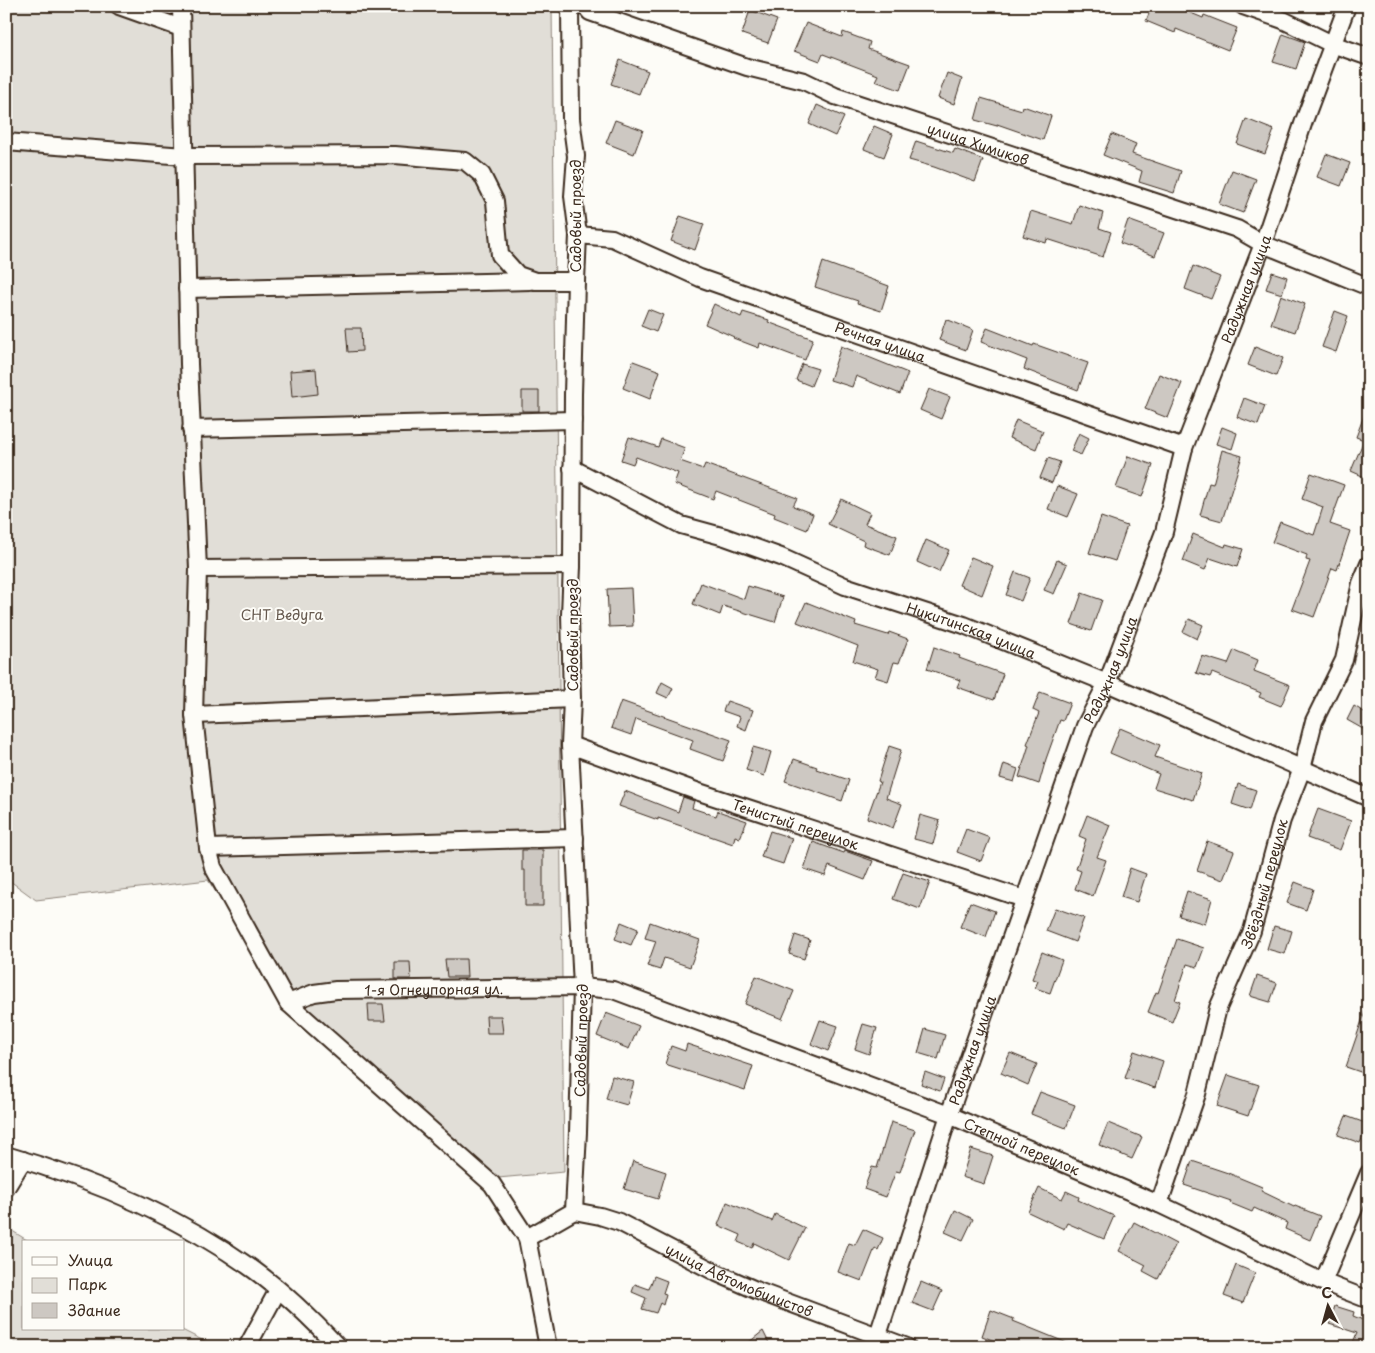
<svg xmlns="http://www.w3.org/2000/svg" width="1375" height="1353" viewBox="0 0 1375 1353" font-family="'Playpen Sans',sans-serif">
  <style>
    .green { fill: #e1ded7; stroke: #8e847a }
    .building { fill: #cdc8c2; stroke: #3b2a1e }
    .lines { fill: none; stroke-linecap: round; stroke-linejoin: round }
    .street-casing { stroke: #3b2a1e; stroke-width: 20 }
    .street { stroke: #fdfcf7; stroke-width: 16 }
    .labels { text-anchor: middle; dominant-baseline: central; stroke-width: 4; stroke-linejoin: round; paint-order: stroke }
    .street-label { font-size: 14px; fill: #3b2a1e; stroke: #fdfcf7 }
    .park-label { font-size: 14px; fill: #64574c; stroke: #fdfcf7 }
  </style>
  <rect width="100%" height="100%" fill="#fdfcf7"/>
  <filter id="ink" filterUnits="userSpaceOnUse"><feTurbulence type="fractalNoise" baseFrequency=".02" numOctaves="2"/><feDisplacementMap in="SourceGraphic" scale="10" xChannelSelector="R" yChannelSelector="G"/><feConvolveMatrix kernelMatrix="1 2 1 2 8 2 1 2 1" color-interpolation-filters="sRGB"/></filter>
  <g filter="url(#ink)">
    <path class="green" d="M6,6h546l12,1166 -66,6 -191,-147 -99,-151 -172,20 -30,-22z
      M6,1227l24,15h-6v87h156l36,18h-210z"/>
    <path class="building" d="M1152,6h22l29,12 1,-3 33,13 -9,22 -52,-21 -1,4 -29,-12z
      M750,10l27,10 -9,23 -26,-9z
      M806,23l36,14 1,-5 27,10 -2,7 42,15 -10,26 -25,-9 3,-6 -55,-21 -3,7 -26,-10z
      M1283,34l22,8 -9,27 -23,-7z
      M620,60l28,11 -9,23 -28,-10z
      M947,73l15,6 -8,25 -16,-6z
      M981,98l41,12 1,-4 28,10 -8,24 -46,-16v2l-22,-6z
      M817,105l27,12 -9,19 -26,-12z
      M1246,119l28,11 -9,24 -28,-10z
      M615,120l28,10 -9,24 -28,-11z
      M874,126l19,8 -9,23 -20,-8z
      M1112,134l24,10 -4,10 49,17 -7,22 -35,-11 3,-11 -39,-16z
      M916,141l37,12 2,-4 28,11 -8,22 -41,-15 -25,-7z
      M1326,154l24,9 -9,23 -24,-9z
      M1232,170l24,9 -13,34 -24,-9z
      M1079,205l24,8 -4,15 12,4 -8,25 -56,-18 -1,4 -23,-7 8,-25 42,13z
      M680,216l24,8 -9,26 -24,-9z
      M1128,220l36,13 -9,23 -35,-13z
      M823,262l66,24 -8,25 -24,-8 1,-2 -43,-14z
      M1193,266l27,11 -9,22 -26,-10z
      M1272,272l15,5 -5,17 -16,-5z
      M1281,295l24,9 -10,28 -24,-8z
      M714,304l27,13 2,-5 26,8 -1,2 45,17 -8,21 -45,-17 -1,5 -26,-10 1,-1 -29,-13z
      M648,309l15,6 -7,17 -15,-6z
      M1335,311l13,5 -12,36 -14,-5z
      M946,319l27,11 -7,20 -27,-10z
      M346,328h15l1,23 -14,1z
      M987,328l46,18 1,-2 54,19 -10,27 -54,-21 3,-9 -46,-18z
      M841,346l67,27 -8,21 -44,-18 -4,11 -22,-7z
      M1255,347l28,11 -7,18 -28,-11z
      M633,361l27,10 -10,28 -27,-11z
      M802,364l16,5 -7,17 -15,-6z
      M316,369l2,25 -26,3 -2,-26z
      M1159,374l23,9 -14,35 -23,-9z
      M929,389l21,8 -9,22 -21,-9z
      M522,391h17v20h-17z
      M1244,398l21,8 -7,19 -21,-8z
      M1368,405h1v74l-18,-8 13,-31 -8,-3z
      M1016,420l27,11 -7,18 -27,-11z
      M1222,427l15,6 -5,16 -16,-5z
      M1079,433l10,5 -8,17 -10,-4z
      M629,437l29,10 3,-8 24,9 -5,13 23,8 2,-5 92,34 -4,8 20,8 -6,16 -33,-13 1,-3 -59,-23 -3,8 -39,-15 4,-11 -42,-16 -3,7 -12,-4z
      M1222,450l20,6 -20,65 -22,-6 9,-32 4,1z
      M1128,456l25,9 -11,32 -26,-9z
      M1048,458l12,4 -8,21 -12,-5z
      M1311,473l33,12 -14,39 20,7 -13,39 -5,-2 -18,49 -22,-8 18,-48 -4,-1 1,-5 -35,-13 8,-20 34,13 9,-28 -21,-8z
      M1057,486l21,8 -10,23 -20,-8z
      M841,499l29,14 -5,11 32,12 -7,19 -27,-10 1,-4 -36,-17z
      M1101,517l26,9 -12,35 -26,-8z
      M1193,534l32,13 1,-3 17,5 -6,18 -27,-9 -5,12 -22,-9z
      M926,540l23,10 -10,22 -22,-10z
      M971,557l22,9 -11,29 -23,-10z
      M1057,560l10,4 -13,30 -10,-4z
      M1015,572l15,6 -9,23 -15,-6z
      M701,583l43,16 4,-13 35,11 -8,25 -52,-16 -3,9 -27,-11z
      M631,588l2,38 -24,1 -2,-38z
      M1082,593l20,7 -11,31 -20,-7z
      M806,602l50,20 -1,3 33,10 1,-3 19,7 -9,24 -5,-1 -6,19 -13,-4 3,-8 -25,-8 5,-15 -61,-24z
      M1189,619l14,6 -6,14 -14,-7z
      M934,647l26,9 -1,2 44,16 -9,26 -37,-13 3,-7 -33,-11z
      M1234,650l24,10 -4,11 36,14 -9,21 -22,-9 2,-4 -49,-20 -2,4 -14,-4 6,-17 26,8z
      M662,682l11,6 -5,10 -11,-5z
      M1040,692l30,11 -7,18 -3,-1 -14,39 -7,25 -20,-7 10,-32 -2,-1 12,-31 -6,-3z
      M621,701l110,39 -8,21 -33,-12 3,-9 -57,-21 -5,16 -20,-7z
      M727,701l26,9 -7,20 -9,-4 3,-9 -17,-6z
      M1354,706l15,9v5l-6,9 -16,-9z
      M1120,728l40,17 -5,12 47,16 -9,27 -39,-12 5,-14 -49,-21z
      M889,746l12,4 -15,48 16,6 -9,24 -26,-10 13,-36 -2,-1z
      M753,747l18,5 -7,24 -18,-6z
      M794,759l23,8 -1,2 33,11 -7,21 -57,-20z
      M1004,764l14,5 -4,13 -14,-4z
      M1238,784l18,6 -6,20 -18,-6z
      M625,791l53,21 5,-15 11,4 -2,7 24,8 2,-5 29,10 -7,17 -5,-2 -2,8 -75,-26v2l-39,-14z
      M1318,809l33,12 -11,29 -33,-12z
      M920,815l20,6 -7,23 -19,-5z
      M1087,815l23,10 -13,32 9,3 -13,36 -18,-7 6,-18 -5,-2 10,-30 -7,-3z
      M966,829l24,9 -9,23 -24,-9z
      M770,831l22,7 -9,26 -22,-7z
      M1207,841l27,10 -11,29 -26,-9z
      M813,842l31,11 1,-2 28,10 -8,19 -36,-14 -4,10 -21,-7z
      M522,850h21v56h-18v-36h-3z
      M1130,868l16,6 -9,28 -16,-5z
      M903,873l27,9 -10,27 -27,-10z
      M1295,882l18,7 -7,21 -19,-7z
      M1187,891l25,8 -7,25 -26,-8z
      M970,902l25,9 -9,26 -26,-10z
      M1055,908l29,10 -9,24 -29,-11z
      M621,922l17,7 -7,16 -16,-6z
      M650,922l50,18 -10,27 -26,-9 -4,12 -13,-4 9,-25 -11,-3z
      M1274,926l18,5 -7,23 -18,-5z
      M795,935l15,5 -6,19 -15,-5z
      M1177,939l27,9 -7,19 -10,-3 -12,36 5,2 -8,20 -24,-10 8,-20 2,1z
      M1042,952l20,8 -12,33 -15,-5 3,-7 -6,-2z
      M445,959h21l1,18h-20z
      M395,962h15l1,17h-16z
      M756,976l38,15 -12,28 -37,-15z
      M1257,976l20,7 -7,19 -20,-6z
      M368,1004h15l2,17h-16z
      M1367,1006h2v69l-23,-8z
      M606,1013l33,13 -10,23 -32,-13z
      M486,1016h15l2,17h-16z
      M820,1020l18,6 -10,25 -17,-7z
      M863,1024l14,4 -8,26 -14,-5z
      M925,1029l20,6 -7,24 -20,-6z
      M687,1044l66,22 -8,24 -80,-26 6,-18 14,5z
      M1134,1051l29,10 -8,27 -30,-10z
      M1010,1053l27,11 -9,21 -27,-12z
      M925,1072l19,7 -4,12 -19,-7z
      M1228,1075l31,10 -11,31 -31,-10z
      M612,1076l22,6 -7,23 -21,-6z
      M1040,1092l35,13 -9,23 -35,-14z
      M1346,1116l22,8 -8,19 -22,-8z
      M891,1122l24,8 -15,42 -4,-1 -10,26 -22,-8 8,-22 5,1z
      M1108,1123l34,14 -10,22 -33,-14z
      M971,1149l22,7 -9,28 -22,-7z
      M633,1161l33,11 -8,27 -34,-10z
      M1192,1161l36,12 34,14 -1,4 33,16 1,-1 25,10 -10,24 -25,-11 2,-6 -33,-15 -2,4 -22,-9 1,-2 -47,-16z
      M1039,1188l23,11 4,-8 13,6 -1,3 36,16 -10,23 -37,-16 -3,6 -36,-17z
      M727,1202l45,19 3,-7 30,14 -16,32 -35,-17 -2,5 -14,-6 3,-7 -23,-10z
      M955,1210l18,9 -10,21 -18,-8z
      M1134,1222l42,22 -18,35 -15,-8 3,-6 -27,-14z
      M863,1229l20,9 -5,12 -3,-2 -13,33 -24,-9 11,-29 6,2z
      M1236,1265l19,8 -12,30 -19,-7z
      M654,1276l13,5 -4,12 3,1 -3,11 -3,-2 -4,10 -14,-4 4,-11 -14,-6 3,-8 14,5z
      M921,1282l21,9 -9,20 -21,-8z
      M1335,1306l19,6 -1,4 10,4 4,-10h2v37h-18l6,-14 -28,-9z
      M991,1310l23,9 -1,2 64,26h-67l-28,-11z
      M763,1331l8,16h-28z"/>
    <g class="lines">
      <defs>
        <g id="street">
          <path d="M119,6l62,22"/>
          <path d="M181,6l8,358 9,205 -4,146 14,133 5,19 75,136 204,181 35,54 21,109"/>
          <path id="s1" d="M585,6l5,6 157,55 57,14 31,15 402,133 26,15 106,43"/>
          <path d="M1243,6l40,14 49,24 37,13"/>
          <path d="M6,142l178,14 211,-1 70,6 17,14 13,26 5,54 18,20 17,6h41"/>
          <path id="s2" d="M578,235l34,3 88,40 484,170"/>
          <path d="M187,289l343,-8"/>
          <path d="M191,429l382,-9"/>
          <path id="s3" d="M572,468l109,57 44,12 56,20 64,29 119,39 143,58 262,115"/>
          <path d="M198,569l374,-3"/>
          <path d="M194,715l378,-16"/>
          <path id="s4" d="M570,745l126,46 328,108"/>
          <path d="M208,848l367,-10"/>
          <path id="s5" d="M288,1003l26,-10 22,-3 246,-3 31,3 336,125 210,89 164,78 46,18"/>
          <path d="M6,1155c87,25 174,62 248,115 30,22 58,49 84,77"/>
          <path d="M6,1188l17,-28"/>
          <path id="s6" d="M1159,1204l38,-110 21,-86 34,-77 30,-111 20,-51 12,-48 30,-61 17,-77 8,-19"/>
          <path id="s7" d="M574,1211l26,5 19,6 98,51 41,18 149,56"/>
          <path id="s8" d="M527,1238l47,-27 4,-79 4,-145 -12,-242 2,-46 -2,-85 2,-48 1,-172 3,-113 2,-46 -5,-39 3,-40 -5,-37 -1,-113"/>
          <path d="M1323,1282l46,-109"/>
          <path id="s9" d="M878,1335l71,-220 136,-389 22,-43 57,-151 20,-84 79,-204 41,-123 43,-115"/>
          <path d="M247,1347l31,-57"/>
        </g>
      </defs>
      <use href="#street" class="street-casing"/>
      <use href="#street" class="street"/>
    </g>
  </g>
  <g class="labels">
    <g class="street-label">
      <text stroke="none"><textPath href="#s1" startOffset="418">улица Химиков</textPath></text>
      <text transform="translate(575 216) rotate(-90)">Садовый проезд</text>
      <text stroke="none"><textPath href="#s9" startOffset="1110">Радужная улица</textPath></text>
      <text stroke="none"><textPath href="#s2" startOffset="322">Речная улица</textPath></text>
      <text stroke="none"><textPath href="#s3" startOffset="432">Никитинская улица</textPath></text>
      <text transform="translate(572 635) rotate(-90)">Садовый проезд</text>
      <text stroke="none"><textPath href="#s9" startOffset="705">Радужная улица</textPath></text>
      <text stroke="none"><textPath href="#s4" startOffset="239">Тенистый переулок</textPath></text>
      <text stroke="none"><textPath href="#s6" startOffset="338">Звёздный переулок</textPath></text>
      <text stroke="none"><textPath href="#s5" startOffset="148">1-я Огнеупорная ул.</textPath></text>
      <text stroke="none"><textPath href="#s8" startOffset="225">Садовый проезд</textPath></text>
      <text stroke="none"><textPath href="#s9" startOffset="300">Радужная улица</textPath></text>
      <text stroke="none"><textPath href="#s5" startOffset="765">Степной переулок</textPath></text>
      <text stroke="none"><textPath href="#s7" startOffset="180">улица Автомобилистов</textPath></text>
    </g>
    <g class="park-label">
      <text x="282" y="614">СНТ Ведуга</text>
    </g>
  </g>
  <rect width="1375" height="1353" fill="none" stroke="#fdfcf7" stroke-width="25"/>
  <rect x="12" y="12" width="1350" height="1328" fill="none" stroke="#3b2a1e" stroke-width="2" filter="url(#ink)"/>
  <rect x="22" y="1240" width="162" height="90" fill="#fdfcf7" stroke="#afa8a0"/>
  <rect x="32" y="1257" width="25" height="8" fill="#fdfcf7" stroke="#afa8a0"/>
  <text x="68" y="1266" font-size="15" fill="#3b2a1e">Улица</text>
  <rect x="32" y="1278" width="25" height="15" fill="#e1ded7" stroke="#afa8a0"/>
  <text x="68" y="1290" font-size="15" fill="#3b2a1e">Парк</text>
  <rect x="32" y="1303" width="25" height="15" fill="#cdc8c2" stroke="#afa8a0"/>
  <text x="68" y="1316" font-size="15" fill="#3b2a1e">Здание</text>
  <g transform="translate(1328 1306) rotate(354)" stroke="#fdfcf7" stroke-width="4" paint-order="stroke">
  <path d="M0-4L9 19L0 12L-9 19Z" fill="#3b2a1e"/>
  <text y="-8" font-size="14" font-weight="bold" text-anchor="middle" fill="#3b2a1e">С</text>
  </g>
</svg>
